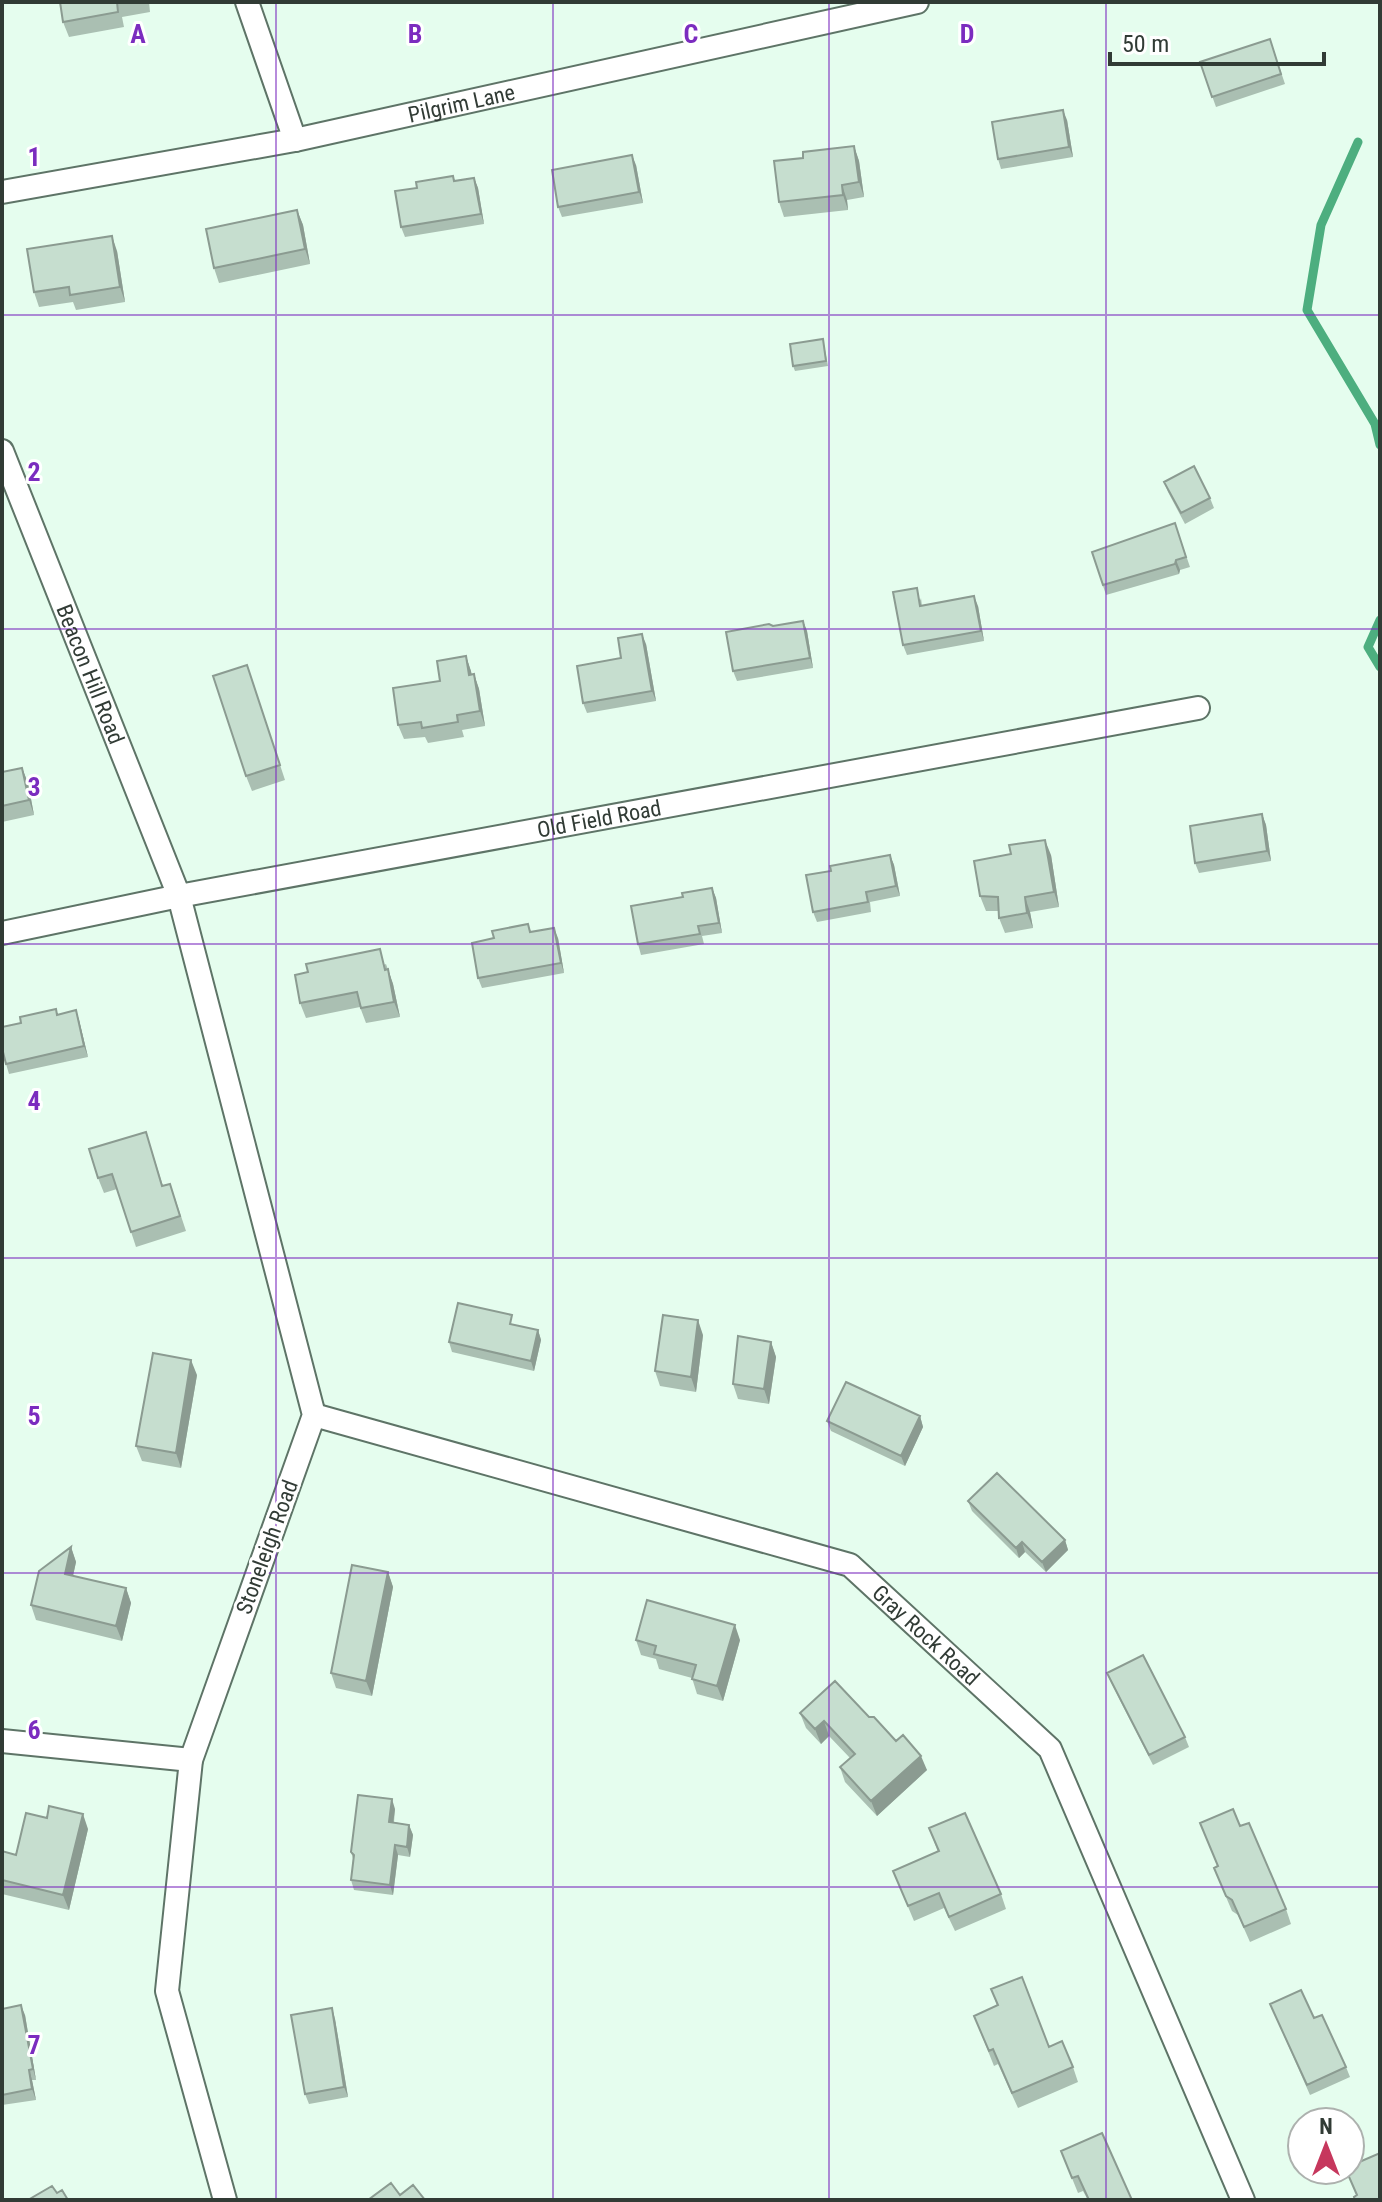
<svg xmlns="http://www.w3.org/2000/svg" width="1382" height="2202" viewBox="0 0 1382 2202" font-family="'Roboto Condensed',sans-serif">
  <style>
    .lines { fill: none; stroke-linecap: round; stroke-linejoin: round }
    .stream { stroke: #4dae7f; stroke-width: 9 }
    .minor-casing { stroke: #5e7467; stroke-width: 26 }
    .minor { stroke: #fff; stroke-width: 22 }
    .wall { fill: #aabfb2 }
    .shaded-wall { fill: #8b9b91 }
    .building { fill: #c6decf; stroke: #8b9b91; stroke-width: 2 }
    .grid { fill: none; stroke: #7b2cbf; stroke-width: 2; stroke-opacity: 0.55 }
    .labels { text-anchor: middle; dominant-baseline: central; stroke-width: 6; stroke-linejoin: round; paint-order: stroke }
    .street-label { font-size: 22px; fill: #313b35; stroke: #fff }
    .grid-label { font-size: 26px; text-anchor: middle; font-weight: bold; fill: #7b2cbf; stroke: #fff; stroke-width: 6; stroke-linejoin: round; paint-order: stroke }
  </style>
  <rect width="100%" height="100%" fill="#e5fdee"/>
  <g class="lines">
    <path class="stream" d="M1358,142l-37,83 -14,85 68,114 5,21
      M1380,620l-12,27 12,20"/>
    <defs>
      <g id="minor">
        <path d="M247,2l48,138"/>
        <path id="s1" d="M2,192l293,-52 622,-138"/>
        <path id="s2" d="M2,451l177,445 135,519 -123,345 -24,231 58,209"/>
        <path id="s3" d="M2,933l177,-37 1019,-188"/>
        <path id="s4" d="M314,1415l536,150 200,184 193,451"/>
        <path d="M2,1741l189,19"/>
      </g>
    </defs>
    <use href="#minor" class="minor-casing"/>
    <use href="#minor" class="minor"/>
  </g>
  <path class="wall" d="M60,2h89l1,10 -28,5 2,10 -55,10 -6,-15z
    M1270,39l15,45 -69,23 -16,-45z
    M1067,120l6,37 -72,12 -3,-10z
    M854,146l5,15 5,36 -17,3 1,10 -64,7 -5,-15 24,-44z
    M636,165l7,38 -81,14 -4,-10z
    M453,176l2,5 19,-3 4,10 6,36 -79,13 -4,-10 16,-39z
    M297,210l6,15 7,39 -91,19 -5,-15z
    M117,251l8,51 -49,8 -3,-8 -34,5 -5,-15z
    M823,339l5,27 -33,5 -2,-5z
    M1164,482l46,16 4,10 -29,16 -17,-32z
    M1175,523l15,44 -10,3 -1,4 -73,21 -14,-43z
    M921,598l1,8h56l6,35 -77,14 -4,-10z
    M803,621l4,10 6,37 -76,13 -4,-10 40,-45z
    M646,644l10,57 -69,12 -4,-10 38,-45z
    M466,656l6,19 2,-1 5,15 6,37 -23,4 2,7 -36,6 -3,-6 -21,2 -6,-14z
    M252,680l33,100 -33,11 -6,-15z
    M22,768l6,15 6,32 -32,7v-50z
    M1262,814l4,11 5,36 -72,12 -4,-10z
    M890,855l4,10 6,31 -30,6 1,10 -54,10 -4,-10 18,-41z
    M1051,855l8,52 -29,5 3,16 -28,5 -6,-15v-7h-13l-6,-15z
    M712,888l4,10 6,35 -20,3 2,8 -63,11 -3,-11 45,-47z
    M528,924l3,8 27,6 6,35 -82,15 -4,-10 16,-40z
    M386,964l7,20 7,33 -34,6 -6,-16 -54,11 -6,-15z
    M56,1009l2,6 21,5 9,37 -79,17 -3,-10 15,-41z
    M146,1132l17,54 12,12 11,33 -50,16 -19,-58 -13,4 -6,-15z
    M538,1330l3,10 -7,31 -82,-19 -3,-10z
    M703,1335l-7,57 -36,-6 -5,-15z
    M771,1342l5,15 -7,47 -31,-5 -5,-15z
    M197,1375l-16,93 -39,-7 -6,-15z
    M920,1416l3,11 -18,39 -74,-35 -4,-10z
    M968,1501l97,39 3,10 -22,22 -21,-20 -6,6 -47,-47z
    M71,1547l5,15 -3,14 53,12 5,15 -9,38 -86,-21 -5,-15z
    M388,1572l5,15 -21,109 -36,-8 -5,-15z
    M636,1640h104l-17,61 -26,-7 -5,-16 -33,-9 -3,-10 -15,-4z
    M1107,1673l78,64 4,10 -36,18 -42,-82z
    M800,1713l69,4 58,53 -50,46 -32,-34 -5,-15 10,-9 -21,-22 -8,8 -15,-16z
    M395,1809l-1,13 15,3 4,10 -3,22 -12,-2 -5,40 -39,-5 -3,-10 2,-21 -2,-7z
    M1200,1823l40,3 46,83 5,15 -41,18 -12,-27 -6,-4 -12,-28 -6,-15 4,-1z
    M929,1828l72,66 5,15 -51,22 -11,-23 -30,13 -21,-50 45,-19z
    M88,1829l-19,81 -67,-16v-43l14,4z
    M991,1989l58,58 24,20 5,15 -60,26 -20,-44 -4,2 -20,-50 23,-11z
    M1270,2004l44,14 32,49 4,10 -40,18z
    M2,2009l23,6 11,65h-4l4,20 -34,5z
    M335,2019l13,78 -39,7 -4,-10z
    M1061,2151l71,49h-44l-5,-9 -5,2z"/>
  <path class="shaded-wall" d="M1063,110l4,10 6,37 -4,-10z
    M854,146l5,15 5,36 -5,-15z
    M632,155l4,10 7,38 -4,-11z
    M474,178l4,10 6,36 -3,-10z
    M842,185l5,15 1,10 -5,-15z
    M297,210l6,15 7,39 -5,-15z
    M112,236l5,15 8,51 -5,-15z
    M1176,560l4,10 -1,4 -4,-10z
    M974,596l4,10 6,35 -3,-10z
    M803,621l4,10 6,37 -3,-10z
    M642,634l4,10 10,57 -4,-10z
    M466,656l5,15 3,19 -5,-15z
    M474,674l5,15 6,37 -5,-15z
    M22,768l6,15 6,32 -5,-15z
    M1262,814l4,11 5,36 -4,-10z
    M1045,840l6,15 8,52 -5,-15z
    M890,855l4,10 6,31 -4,-10z
    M712,888l4,10 6,35 -3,-10z
    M1025,897l5,15 3,16 -6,-15z
    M554,928l4,10 6,35 -3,-10z
    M388,969l5,15 7,33 -6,-15z
    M76,1010l3,10 9,37 -4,-11z
    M698,1320l5,15 -7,57 -5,-15z
    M538,1330l3,10 -7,31 -3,-10z
    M771,1342l5,15 -7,47 -5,-15z
    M191,1360l6,15 -16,93 -5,-15z
    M920,1416l3,11 -18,39 -4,-10z
    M1065,1540l3,10 -22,22 -4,-10z
    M1022,1542l3,10 -6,6 -3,-10z
    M71,1547l5,15 -6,27 -5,-15z
    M388,1572l5,15 -21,109 -6,-15z
    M126,1588l5,15 -9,38 -6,-15z
    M735,1625l5,15 -17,61 -6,-15z
    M824,1721l5,15 -8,8 -6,-15z
    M921,1756l6,14 -50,46 -6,-15z
    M392,1799l3,10 -3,23 -3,-10z
    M83,1814l5,15 -19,81 -6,-15z
    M409,1825l4,10 -3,22 -3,-10z
    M395,1845l3,10 -5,40 -3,-10z
    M21,2005l4,10 11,65 -3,-11z
    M332,2008l3,11 13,78 -4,-10z
    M29,2070l3,10 4,20 -4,-11z"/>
  <path class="building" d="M60,2h58h-1l1,10 -55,10z
    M1270,39l11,35 -69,23 -12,-35z
    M1063,110l6,37 -71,12 -6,-37z
    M854,146l5,36 -17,3 1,10 -64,7 -5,-41 29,-3v-6z
    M632,155l7,37 -81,15 -6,-37z
    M453,176l1,5 20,-3 7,36 -80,13 -6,-36 22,-3 -1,-6z
    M297,210l8,39 -91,19 -8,-39z
    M112,236l8,51 -50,8 -1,-8 -35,5 -7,-43z
    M823,339l3,22 -33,5 -3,-22z
    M1194,466l16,32 -29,15 -17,-31z
    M1175,523l11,34 -10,3 -1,4 -72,21 -11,-33z
    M917,588l3,18 54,-10 7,35 -78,14 -10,-53z
    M803,621l7,37 -77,13 -7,-39 43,-8 4,2z
    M642,634l10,57 -69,12 -6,-37 44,-8 -3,-20z
    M466,656l3,19 5,-1 6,37 -23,4 1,7 -36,6 -1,-6 -23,3 -5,-37 47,-7 -3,-20z
    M247,665l33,100 -34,11 -33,-100z
    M22,768l7,32 -27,6v-34z
    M1262,814l5,37 -72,12 -5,-37z
    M1045,840l9,52 -29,5 2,16 -28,5 -1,-21 -18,-1 -6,-35 37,-7 -2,-9z
    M890,855l6,31 -30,6 2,10 -55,10 -7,-37 25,-4 -1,-5z
    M712,888l7,35 -21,3 2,8 -62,10 -7,-38 52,-9 -1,-4z
    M528,924l2,8 24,-4 7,35 -83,15 -6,-35 22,-5 -2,-7z
    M380,949l5,21 3,-1 6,33 -33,6 -4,-16 -57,11 -5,-28 13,-3 -2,-8z
    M56,1009l1,6 19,-5 8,36 -78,18 -4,-16v-21l19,-4 -1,-6z
    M146,1132l16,54 8,-2 10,32 -49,16 -19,-58 -14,4 -9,-29z
    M458,1303l54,12 -2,9 28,6 -7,31 -82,-19z
    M663,1315l35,5 -7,57 -36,-6z
    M738,1336l33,6 -7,47 -31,-5z
    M153,1353l38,7 -15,93 -40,-7z
    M846,1382l74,34 -19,40 -74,-35z
    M997,1473l68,67 -23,22 -20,-20 -6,6 -48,-47z
    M71,1547l-6,27 61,14 -10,38 -85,-21 8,-34z
    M352,1565l36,7 -22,109 -35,-8z
    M647,1600l88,25 -18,61 -25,-7 4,-14 -42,-11 2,-8 -20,-6z
    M1143,1655l42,82 -36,18 -42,-82z
    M835,1681l34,36h5l22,24 7,-6 18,21 -50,45 -31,-34 15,-13 -31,-33 -9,8 -15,-16z
    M358,1795l34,4 -3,23 20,3 -2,22 -12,-2 -5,40 -39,-5 3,-25 -3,-3z
    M49,1806l34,8 -20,81 -61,-15v-29l14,4 10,-42 21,5z
    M1233,1809l7,17 9,-3 37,86 -42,18 -12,-27 -6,-4 -12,-28 4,-2 -18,-43z
    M965,1813l36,81 -52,23 -10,-24 -31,13 -15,-35 46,-20 -10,-23z
    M1022,1977l27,70 13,-6 11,26 -61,26 -19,-44 -4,2 -15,-35 24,-11 -7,-16z
    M1301,1990l13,28 8,-3 24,52 -39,18 -37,-81z
    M21,2005l12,64 -4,1 3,19 -30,6v-86z
    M332,2008l12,79 -39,7 -14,-79z
    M1102,2133l30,67h-43l-11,-24 -6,2 -11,-27z
    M1380,2153v47h-25l-1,-3 3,-2 -11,-25h4v-4z
    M391,2183l9,12 13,-10 12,15h-57z
    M52,2186l5,7 5,-3 6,10h-40z"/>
  <path class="grid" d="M276,2v2198M553,2v2198M829,2v2198M1106,2v2198M2,315h1378M2,629h1378M2,944h1378M2,1258h1378M2,1573h1378M2,1887h1378"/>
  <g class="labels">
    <g class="street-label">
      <text stroke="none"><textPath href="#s1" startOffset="468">Pilgrim Lane</textPath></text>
      <text stroke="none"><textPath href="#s2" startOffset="240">Beacon Hill Road</textPath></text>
      <text stroke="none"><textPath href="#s3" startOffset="608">Old Field Road</textPath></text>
      <text transform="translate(267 1547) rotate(-70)">Stoneleigh Road</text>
      <text stroke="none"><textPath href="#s4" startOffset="660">Gray Rock Road</textPath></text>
    </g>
  </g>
  <g class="grid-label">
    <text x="138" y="43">A</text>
    <text x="415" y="43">B</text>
    <text x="691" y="43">C</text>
    <text x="967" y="43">D</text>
    <text x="34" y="166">1</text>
    <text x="34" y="481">2</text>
    <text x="34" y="796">3</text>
    <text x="34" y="1110">4</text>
    <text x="34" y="1425">5</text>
    <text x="34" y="1739">6</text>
    <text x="34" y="2054">7</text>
  </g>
  <rect width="1382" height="2202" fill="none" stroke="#313b35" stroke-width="8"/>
  <g transform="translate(1326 2146)"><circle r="38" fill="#ffffff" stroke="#adb1ae" stroke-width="2"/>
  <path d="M0-6L14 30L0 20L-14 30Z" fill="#c6375d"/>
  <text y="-12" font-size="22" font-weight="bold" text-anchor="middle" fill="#313b35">N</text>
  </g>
  <path d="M1110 52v12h214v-12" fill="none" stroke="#313b35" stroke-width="4"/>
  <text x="1122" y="52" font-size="24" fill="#313b35" stroke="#ffffff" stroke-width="6" paint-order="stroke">50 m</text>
</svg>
